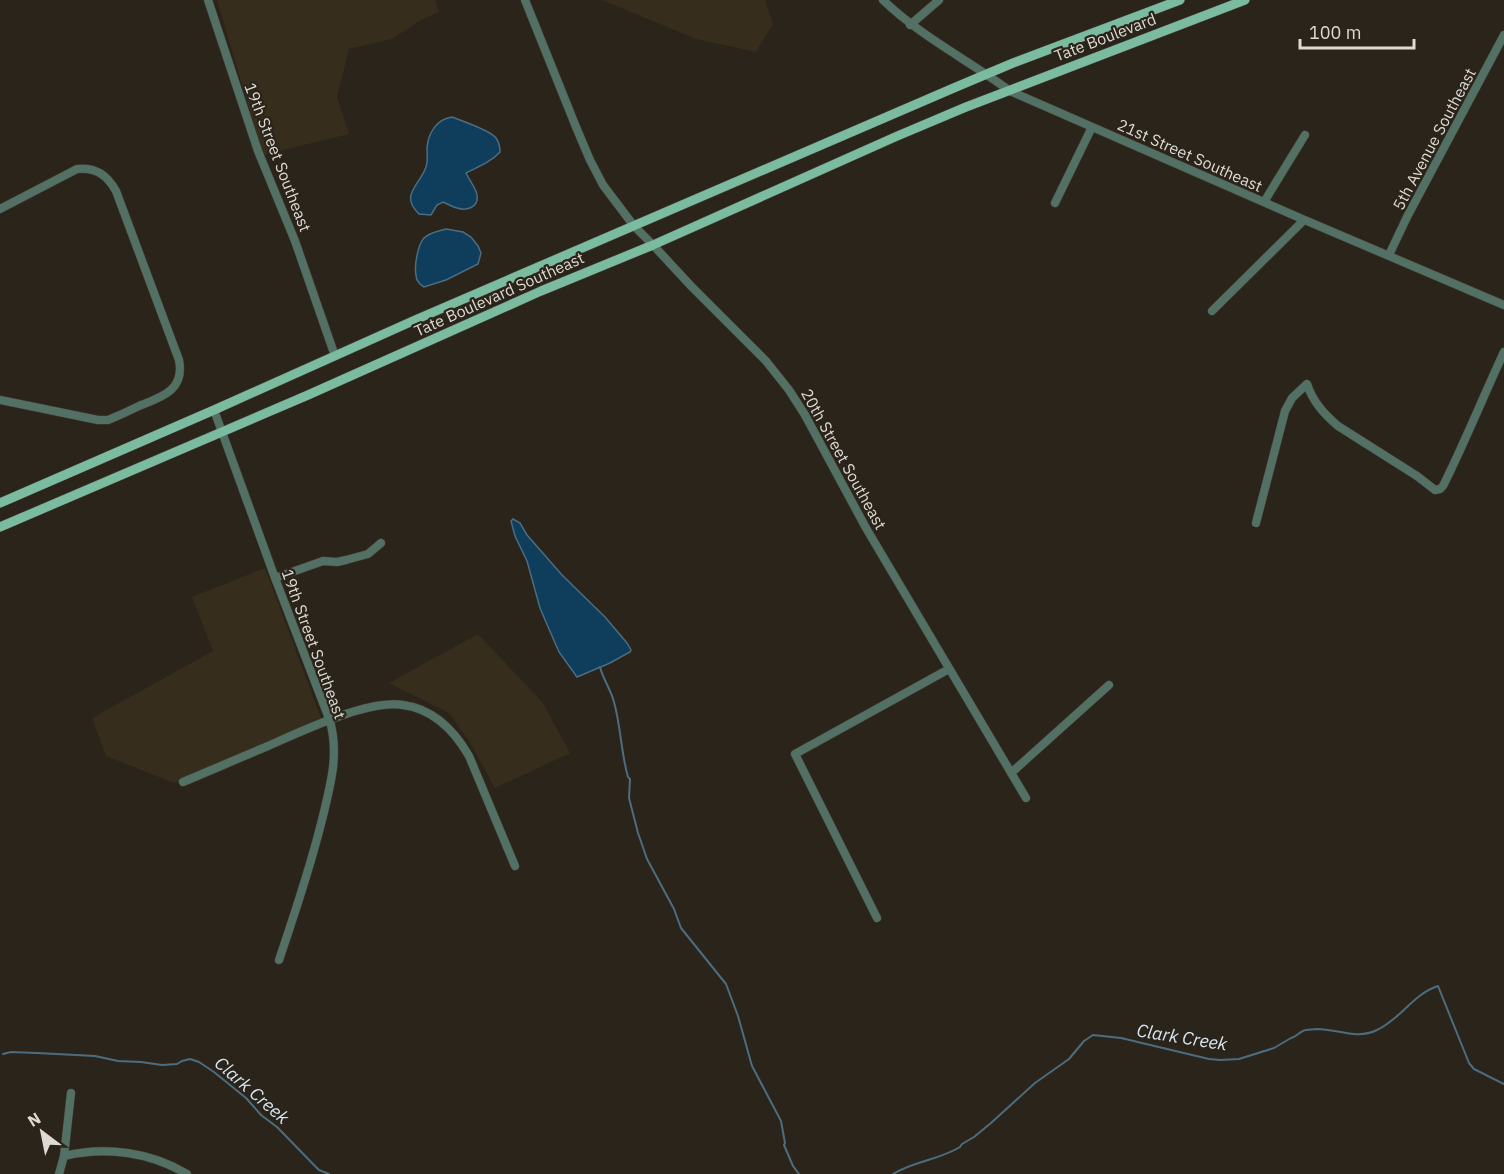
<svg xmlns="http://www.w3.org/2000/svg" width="1504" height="1174" viewBox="0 0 1504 1174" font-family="'IBM Plex Sans',sans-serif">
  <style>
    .built { fill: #362d1d }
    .water { fill: #0e3e5c; stroke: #4c6d80; stroke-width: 1.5 }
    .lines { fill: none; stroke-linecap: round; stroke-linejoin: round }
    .stream { stroke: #4c6d80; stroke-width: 2 }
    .minor-casing { stroke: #474138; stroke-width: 9 }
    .major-casing { stroke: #474138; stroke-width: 10 }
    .minor { stroke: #527063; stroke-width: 8 }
    .major { stroke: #7bbca1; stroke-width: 9 }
    .labels { text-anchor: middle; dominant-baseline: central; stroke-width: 4.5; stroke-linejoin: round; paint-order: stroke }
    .street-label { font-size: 16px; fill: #dedad3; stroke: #2a241a }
    .water-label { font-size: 18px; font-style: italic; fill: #d6e5f2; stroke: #2a241a }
  </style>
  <rect width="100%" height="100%" fill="#2a241a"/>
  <path class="built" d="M217,0h218l4,12 -18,8 -29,19 -43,10 -12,48 12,37 -86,21z
    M602,0h163l8,24 -17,28 -60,-13z
    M265,568l56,150 -147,65 -68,-27 -14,-38 121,-67 -21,-54z
    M478,634l65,69 27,50 -75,35 -26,-47 -20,-28 -60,-30z"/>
  <path class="water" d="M452,117c10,4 38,13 44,21 3,4 4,9 4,14 -9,10 -22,15 -34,21 3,7 10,15 11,22 2,13 -11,16 -20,13 -5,-1 -9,-4 -14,-6l-6,3 -6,10 -12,-1c-20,-19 1,-29 7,-47 2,-6 1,-13 1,-19 1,-15 10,-29 25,-31z
    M446,229l17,3 8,5 7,9 3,7 -3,11 -32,16 -22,7c-5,-3 -8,-6 -8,-12 -2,-9 2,-31 8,-37 6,-6 15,-7 22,-9z
    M513,519l7,4 7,12 35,40 43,42 22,26 4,7 -1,2 -20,11 -33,14 -18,-25 -10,-23 -9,-21 -13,-47 -12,-25 -4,-15z"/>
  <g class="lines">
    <path class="stream" d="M600,667c3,12 11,23 14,35 7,25 7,51 14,75l2,2 -1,19 9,35 9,26 27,50 7,19 45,56 12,32 14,50 29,55 4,22 -1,2 9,21 6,8
      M3,1054l8,-2 26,1 58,3 23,5 23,1 21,3 15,-1 5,-3 8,-2 9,3 15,10 32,26 15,17 16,12 36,37 6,6 10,4
      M893,1174c21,-13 46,-14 67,-27l2,-3 12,-7 17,-14 44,-40 34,-24 15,-18 9,-6 28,3 88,21 11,1 19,-1 35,-11 17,-10c5,-1 7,-5 12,-7 3,-2 10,-1 14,-2 20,0 40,11 60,1 24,-11 36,-36 61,-44l31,77 5,6 30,15"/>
    <defs>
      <path id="minor" d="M208,0l50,151 37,90 40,115
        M525,0l51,127 14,33 13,25 31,41 19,19 38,41 75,75 23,29 16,25 61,113 160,270
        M883,0c37,36 85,60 127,91l290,127 204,87
        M910,25l29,-25
        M1264,202l41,-67
        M1055,203l37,-76
        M0,209l77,-40c19,-2 30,6 39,22l63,169c6,30 -17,37 -40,46 -10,5 -21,10 -31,14h-10l-98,-20
        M1389,255l18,-38 97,-182
        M1212,311l92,-91
        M214,410l61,168 55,143c9,34 1,61 -7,95 -12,49 -28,97 -44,144
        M1256,523l29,-112 7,-13 15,-14c6,18 17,30 31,42l79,50 18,14 5,-1 3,-3c22,-44 40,-89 61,-134
        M275,578l48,-17 14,1 9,-2 22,-6 13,-11
        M1011,773l98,-88
        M183,782c28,-12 57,-24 85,-36 32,-14 100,-47 135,-41 30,4 51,25 66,51l46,110
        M877,918l-82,-164 154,-85
        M64,1156c42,-10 86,-4 123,18
        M59,1174l5,-18 7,-63"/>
      <path id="major" d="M0,503l214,-93 201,-90 541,-233 57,-24 167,-63
        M0,527l308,-132 233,-104 112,-46 242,-108 71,-30 279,-107"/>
    </defs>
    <use href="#minor" class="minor-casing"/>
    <use href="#major" class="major-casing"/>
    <use href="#minor" class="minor"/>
    <use href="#major" class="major"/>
  </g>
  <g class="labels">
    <g class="street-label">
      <text transform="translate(1105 37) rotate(-21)">Tate Boulevard</text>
      <text transform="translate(1434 139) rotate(-62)">5th Avenue Southeast</text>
      <text transform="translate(1190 155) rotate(24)">21st Street Southeast</text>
      <text transform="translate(278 157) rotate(69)">19th Street Southeast</text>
      <text transform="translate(499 294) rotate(-24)">Tate Boulevard Southeast</text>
      <text transform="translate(844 459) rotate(61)">20th Street Southeast</text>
      <text transform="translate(314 644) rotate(70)">19th Street Southeast</text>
    </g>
    <g class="water-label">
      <text transform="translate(1182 1037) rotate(9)">Clark Creek</text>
      <text transform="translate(252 1090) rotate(41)">Clark Creek</text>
    </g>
  </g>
  <g transform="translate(42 1132) rotate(328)" stroke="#2a241a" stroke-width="4.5" paint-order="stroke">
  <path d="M0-4.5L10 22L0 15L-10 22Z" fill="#dedad3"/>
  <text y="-9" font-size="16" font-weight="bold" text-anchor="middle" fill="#dedad3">N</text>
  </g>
  <path d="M1300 39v9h114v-9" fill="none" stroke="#dedad3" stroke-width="3"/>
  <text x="1309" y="39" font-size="18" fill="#dedad3" stroke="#2a241a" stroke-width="4.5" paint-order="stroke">100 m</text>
</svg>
